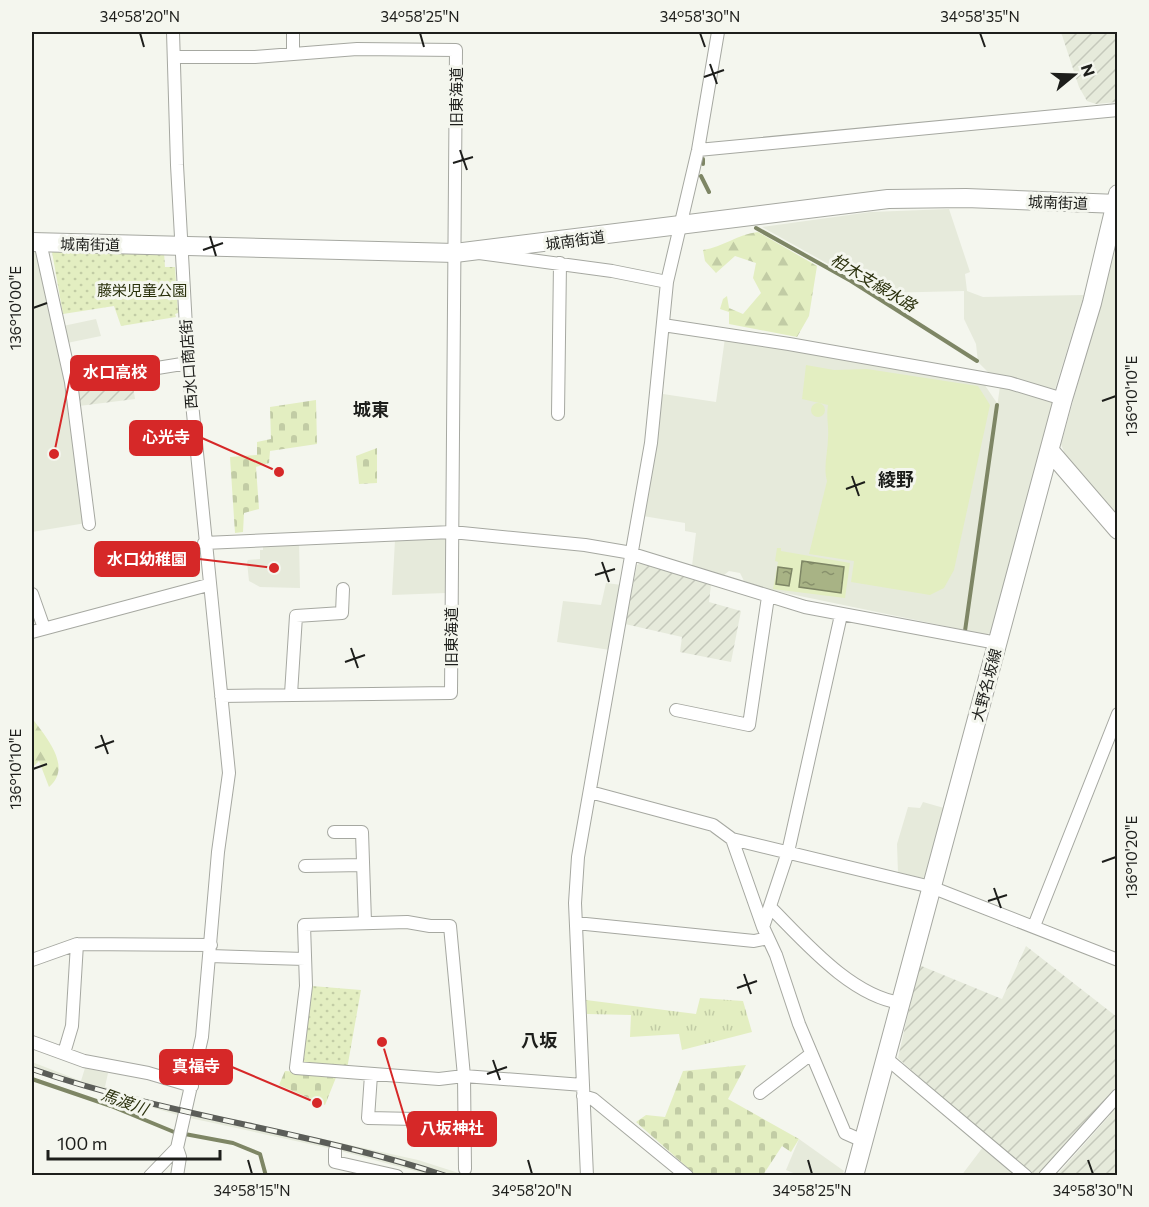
<svg xmlns="http://www.w3.org/2000/svg" width="1149" height="1207" viewBox="0 0 1149 1207" font-family="Commissioner,'Noto Sans JP',sans-serif">
  <style>
    .built { fill: #e6eadb }
    .industrial { fill: url(#industrial-furrows) }
    .grass { fill: url(#grass-tufts) }
    .forest { fill: url(#forest-firs) }
    .cemetery { fill: url(#cemetery-stones) }
    .park { fill: url(#park-dots) }
    .pitch { fill: #e3eec1 }
    .water { fill: url(#water-ripples); stroke: #7e8665; stroke-width: 1.5 }
    .lines { fill: none; stroke-linecap: round; stroke-linejoin: round }
    .stream { stroke: #7e8665; stroke-width: 4 }
    .street-casing { stroke: #a6a8a1; stroke-width: 14 }
    .secondary-casing { stroke: #a6a8a1; stroke-width: 20 }
    .street { stroke: #fff; stroke-width: 12 }
    .secondary { stroke: #fff; stroke-width: 18 }
    .rail-casing { stroke: #5b5d58; stroke-width: 6 }
    .rail { stroke: #f4f6ee; stroke-width: 4; stroke-dasharray: 11; stroke-linecap: butt }
    .ticks { fill: none; stroke: #1d1e1b; stroke-width: 2 }
    .labels { text-anchor: middle; dominant-baseline: central; stroke-width: 6; stroke-linejoin: round; paint-order: stroke }
    .street-label { font-size: 15px; fill: #1d1e1b; stroke: #f4f6ee }
    .park-label { font-size: 15px; fill: #2a310c; stroke: #f4f6ee }
    .water-label { font-size: 16px; font-style: italic; fill: #2b310d; stroke: #f4f6ee }
    .quarter-label { font-size: 18px; font-weight: bold; fill: #1d1e1b; stroke: #f4f6ee }
    .leader { fill: none; stroke: #d62828; stroke-width: 2 }
    .callout-dot { fill: #d62828; stroke: #f4f6ee; stroke-width: 2 }
    .callout { fill: #d62828; stroke: #d62828; stroke-width: 2 }
    .callout-label { font-size: 16px; text-anchor: middle; font-weight: bold; fill: #fff }
    .neatline { fill: none; stroke: #1d1e1b; stroke-width: 2 }
    .ticks-label { font-size: 15px; text-anchor: middle; fill: #1d1e1b }
  </style>
  <defs>
    <pattern id="industrial-furrows" width="10" height="10" patternUnits="userSpaceOnUse" patternTransform="scale(1.5)"><rect width="10" height="10" fill="#e6eadb"/><path d="M-1 1l2-2M0 10L10 0M9 11l2-2" fill="none" stroke="#c5c8bb"/></pattern>
    <pattern id="grass-tufts" width="24" height="20" patternUnits="userSpaceOnUse" patternTransform="scale(1.5)"><rect width="24" height="20" fill="#e3eec1"/><path d="M3 7l-1-3M5 7V3M7 7l1-3M15 17l-1-3M17 17v-4M19 17l1-3" fill="none" stroke="#c2cca5"/></pattern>
    <pattern id="forest-firs" width="22" height="20" patternUnits="userSpaceOnUse" patternTransform="scale(1.5)"><rect width="22" height="20" fill="#e3eec1"/><path d="M5 1l3.5 6h-7zM16 11l3.5 6h-7z" fill="#c2cca5"/></pattern>
    <pattern id="cemetery-stones" width="16" height="16" patternUnits="userSpaceOnUse" patternTransform="scale(1.5)"><rect width="16" height="16" fill="#e3eec1"/><path d="M2 7V4a2 2 0 0 1 4 0v3zM10 15v-3a2 2 0 0 1 4 0v3z" fill="#c2cca5"/></pattern>
    <pattern id="park-dots" width="8" height="8" patternUnits="userSpaceOnUse" patternTransform="scale(1.5)"><rect width="8" height="8" fill="#e3eec1"/><path d="M2 2h.1M6 6h.1" fill="none" stroke="#c2cca5" stroke-width="1.8" stroke-linecap="round"/></pattern>
    <pattern id="water-ripples" width="26" height="14" patternUnits="userSpaceOnUse" patternTransform="scale(1.5)"><rect width="26" height="14" fill="#a8b385"/><path d="M2 4q2-2 4 0t4 0M15 11q2-2 4 0t4 0" fill="none" stroke="#88916c"/></pattern>
  </defs>
  <rect width="100%" height="100%" fill="#f4f6ee"/>
  <path class="built" d="M949,209l21,63 -5,2 2,17 16,6 101,-2 -29,94 -62,-12 -15,-15 -2,-18 -12,-25v-28l-84,2 -118,-66 109,-15z
    M1117,245v275l-50,-60 -6,-16z
    M38,251l28,133 20,139 -54,9v-280z
    M96,319l5,17 -34,7 -4,-17z
    M725,338l257,43 15,22 -33,227 -193,-40 -27,-9 -4,-8 -11,-2 -5,4 -32,-9 4,-33 -11,-2v-8l-42,-7 20,-122 53,8z
    M1000,386l55,15 -62,230 -7,4 -20,-4z
    M446,539v54l-54,2 3,-55z
    M263,541h36l1,47 -40,-1 -11,-6 -2,-19 1,-2 12,-1v-9h3z
    M606,583l16,2 -12,65 -53,-8 6,-41 38,4z
    M923,802l21,6 -20,70 -26,-5 -1,-29 11,-37 12,1z
    M32,1062l49,19 4,-13 23,5 -3,14 78,22 -2,7 -149,-44z
    M192,1110l226,50 47,15h-35l-93,-25 -147,-32z
    M799,1139l45,32 -2,4h-44l-12,-5z
    M983,1147l36,29h-58z"/>
  <path class="industrial" d="M1061,32h56v70l-21,2 -9,-3 -8,-14z
    M132,379l3,20 -56,7 -3,-19z
    M641,563l70,22 -2,17 32,9 -10,51 -51,-10 2,-15 -57,-13 12,-59z
    M1026,946l91,71v69l-77,87 -6,1 -73,-59 -63,-57 21,-93 83,34z
    M1117,1101v74l-61,1 54,-61 -2,-3z"/>
  <path class="grass" d="M700,998l43,3 9,31 -70,18 -3,-16 -49,3 1,-22 -44,-1 -1,-14 110,14z"/>
  <path class="forest" d="M758,232l59,34 -8,50 -12,21 -68,-13v-12l-9,-3 3,-10 4,-3 2,12 14,6 18,-21 -8,-15 3,-15 -21,-7 -19,17 -11,-12 -2,-11c20,-3 35,-16 55,-18z
    M32,718c14,19 41,49 17,69l-10,-26 -7,7z"/>
  <path class="cemetery" d="M316,400l1,44 -47,7 -1,12 -13,4 3,42 -15,4 -1,19 -8,1 -5,-76 27,-2v-13l14,-3 -1,-32z
    M377,448v35l-18,1 -3,-28z
    M746,1065l-18,34 71,40 -8,13 -9,-6 -19,29h-67l-60,-53 10,-7 19,2 18,-46z
    M285,1071l52,4 -12,30 -46,-20z"/>
  <path class="park" d="M52,252h112l1,15h10l3,46 -3,1 1,3 -55,9 -7,-20 -51,8z
    M312,986l49,4 -14,79 -44,-4 -4,-3z"/>
  <path class="pitch" d="M806,365l28,5 33,-1 111,17 12,19 -36,165 -10,18 -14,7 -79,-13 3,-21 -45,-7 18,-73c-4,-14 1,-29 1,-43 1,-11 -2,-21 0,-33l-26,-6z
    M811 410a7 7 0 1 1 14 0a7 7 0 1 1-14 0Z
    M777,548h4v3l69,12 -5,35 -72,-9 5,-27 -3,-1z"/>
  <path class="water" d="M802,561l42,6 -3,26 -42,-6z
    M778,567l14,2 -3,17 -13,-2z"/>
  <g class="lines">
    <path class="stream" d="M703,164v-5
      M701,176l8,16
      M756,228l95,53 126,80
      M965,631l32,-226
      M32,1079l79,27 63,26 59,11 27,11 6,22"/>
    <defs>
      <path id="street" d="M173,32l4,133 11,198 41,410 -11,79 -16,185 -25,111 3,9 -3,19
        M293,32v22
        M174,57h81l102,-8 99,1 -5,643 -230,3
        M698,150l420,-40
        M40,242l31,140 18,142
        M479,253l133,18 55,11
        M663,325l126,19 221,39 53,16
        M71,382l117,-19
        M558,414l2,-151
        M204,543l248,-11 133,13 41,7 179,55 192,36
        M32,594l12,34
        M841,615l-53,237 -25,75 13,28 23,69 46,109 18,8
        M32,632l176,-47
        M291,694l5,-78 46,-3 1,-24
        M676,710l73,15 19,-128
        M590,792l123,33 19,14 199,48 187,73
        M334,832h28l3,90
        M732,839l31,88
        M305,866l58,-1
        M771,908c34,34 80,88 130,95
        M576,923l178,18 14,-3
        M1034,926l84,-212
        M210,956l95,3
        M32,960l45,-16 134,1
        M32,1042l52,19 64,12 44,13
        M64,1053l8,-27 5,-82
        M886,1058l140,118
        M371,1075l-3,43 97,2
        M760,1093l51,-39
        M583,1096l10,3 94,77
        M335,1150v12l62,14
        M465,1169l-1,-93 -14,-150h-20l-23,-4 -103,3 2,61 -10,82 143,11 25,-3 119,9
        M150,1176l27,-28
        M587,1176l-12,-273 3,-46 73,-414 16,-161 31,-132 20,-118
        M1045,1176l73,-81"/>
      <path id="secondary" d="M32,242l423,11 433,-54 78,-1 152,6
        M1050,451l68,79
        M854,1176l209,-777 29,-96 26,-109"/>
    </defs>
    <use href="#street" class="street-casing"/>
    <use href="#secondary" class="secondary-casing"/>
    <use href="#street" class="street"/>
    <use href="#secondary" class="secondary"/>
    <defs>
      <path id="rail" d="M32,1069c135,47 278,62 414,107"/>
    </defs>
    <use href="#rail" class="rail-casing"/>
    <use href="#rail" class="rail"/>
  </g>
  <path class="ticks" d="M140,33l4,14M420,33l4,14M700,33l5,14M980,33l5,14M710,64l7,20M704,77l20,-7M460,150l7,20M453,163l20,-6M210,236l6,20M203,250l20,-7M33,308l14,-5M1102,401l14,-5M852,476l7,20M846,489l19,-7M602,562l7,20M595,575l20,-6M351,648l7,20M345,662l20,-7M101,735l7,19M95,748l19,-7M33,769l14,-5M1102,862l14,-5M994,888l7,20M988,901l19,-6M744,974l7,20M737,988l20,-7M493,1060l7,20M487,1074l20,-7M248,1160l4,14M528,1160l4,14M808,1160l4,14M1088,1160l5,14"/>
  <g class="labels">
    <g class="street-label">
      <text transform="translate(456 97) rotate(-90)">旧東海道</text>
      <text transform="translate(1058 202) rotate(2)">城南街道</text>
      <text transform="translate(575 240) rotate(-8)">城南街道</text>
      <text transform="translate(90 244) rotate(1)">城南街道</text>
      <text transform="translate(188 364) rotate(-94)">西水口商店街</text>
      <text transform="translate(451 637) rotate(-90)">旧東海道</text>
      <text transform="translate(986 685) rotate(-75)">大野名坂線</text>
    </g>
    <g class="park-label">
      <text x="142" y="290">藤栄児童公園</text>
    </g>
    <g class="water-label">
      <text transform="translate(874 282) rotate(31)">柏木支線水路</text>
      <text transform="translate(125 1101) rotate(20)">馬渡川</text>
    </g>
    <g class="quarter-label">
      <text x="371" y="409">城東</text>
      <text x="896" y="479">綾野</text>
      <text x="539" y="1040">八坂</text>
    </g>
  </g>
  <path class="leader" d="M54 454L71 373M279 472L202 438M274 568L199 559M317 1103L232 1067M382 1042L408 1129"/>
  <g class="callout-dot">
    <circle cx="54" cy="454" r="6"/>
    <circle cx="279" cy="472" r="6"/>
    <circle cx="274" cy="568" r="6"/>
    <circle cx="317" cy="1103" r="6"/>
    <circle cx="382" cy="1042" r="6"/>
  </g>
  <g class="callout">
    <rect x="71" y="356" width="88" height="34" rx="6"/>
    <rect x="130" y="421" width="72" height="34" rx="6"/>
    <rect x="95" y="542" width="104" height="34" rx="6"/>
    <rect x="160" y="1050" width="72" height="34" rx="6"/>
    <rect x="408" y="1112" width="88" height="34" rx="6"/>
  </g>
  <g class="callout-label">
    <text x="115" y="378">水口高校</text>
    <text x="166" y="443">心光寺</text>
    <text x="147" y="565">水口幼稚園</text>
    <text x="196" y="1072">真福寺</text>
    <text x="452" y="1134">八坂神社</text>
  </g>
  <rect width="1149" height="1207" fill="none" stroke="#f4f6ee" stroke-width="66"/>
  <g transform="translate(1074 75) rotate(71)" stroke="#f4f6ee" stroke-width="4.5" paint-order="stroke">
  <path d="M0-4.5L10 22L0 15L-10 22Z" fill="#1d1e1b"/>
  <text y="-9" font-size="16" font-weight="bold" text-anchor="middle" fill="#1d1e1b">N</text>
  </g>
  <path d="M48 1150v9h172v-9" fill="none" stroke="#1d1e1b" stroke-width="3"/>
  <text x="57" y="1150" font-size="18" fill="#1d1e1b" stroke="#f4f6ee" stroke-width="4.5" paint-order="stroke">100 m</text>
  <rect x="33" y="33" width="1083" height="1141" class="neatline"/>
  <g class="ticks-label">
    <text x="140" y="22">34°58'20"N</text>
    <text x="420" y="22">34°58'25"N</text>
    <text x="700" y="22">34°58'30"N</text>
    <text x="980" y="22">34°58'35"N</text>
    <text transform="translate(16 308) rotate(-90)" y="5">136°10'00"E</text>
    <text transform="translate(1132 396) rotate(-90)" y="5">136°10'10"E</text>
    <text transform="translate(16 769) rotate(-90)" y="5">136°10'10"E</text>
    <text transform="translate(1132 857) rotate(-90)" y="5">136°10'20"E</text>
    <text x="252" y="1196">34°58'15"N</text>
    <text x="532" y="1196">34°58'20"N</text>
    <text x="812" y="1196">34°58'25"N</text>
    <text x="1093" y="1196">34°58'30"N</text>
  </g>
</svg>
